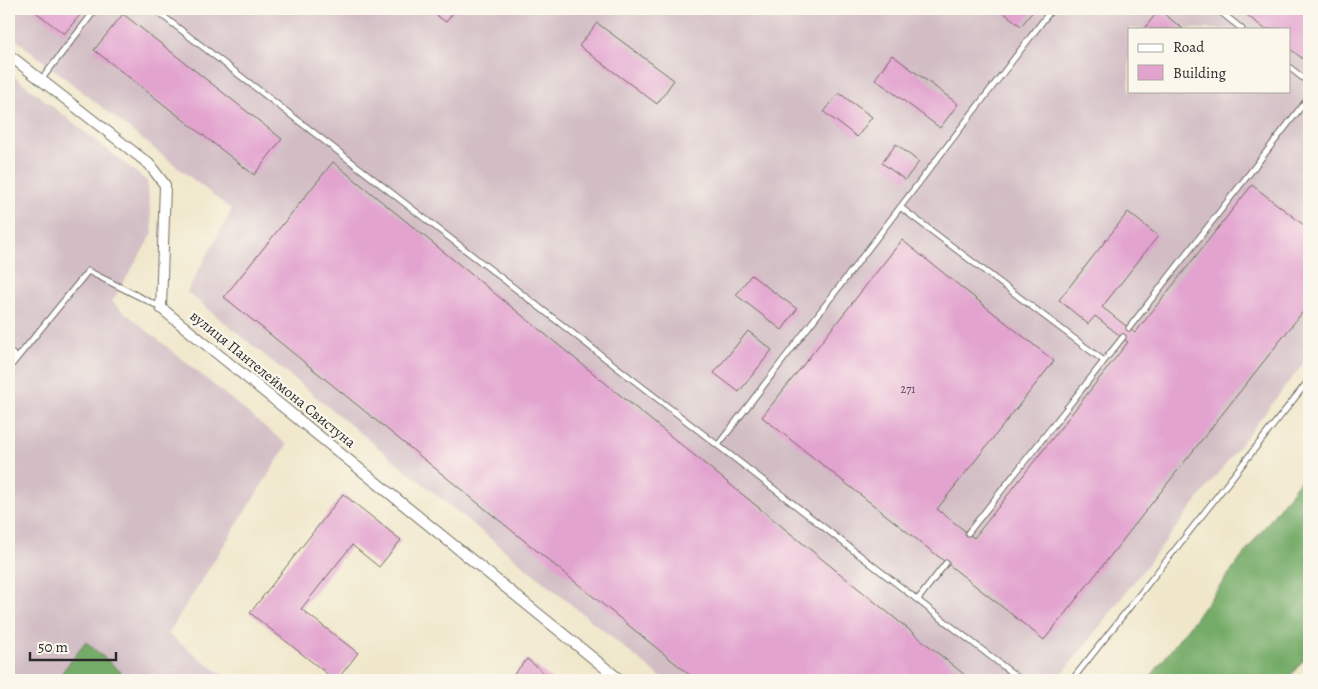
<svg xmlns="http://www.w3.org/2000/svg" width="1318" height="689" viewBox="0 0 1318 689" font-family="Alegreya,serif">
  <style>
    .industrial { fill: #d2bdc5; fill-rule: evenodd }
    .forest { fill: #74ab68; stroke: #506b4a }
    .building { fill: #e2a3cf }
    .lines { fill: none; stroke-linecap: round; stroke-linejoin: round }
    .service-casing { stroke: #706d63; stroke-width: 7 }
    .minor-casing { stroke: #706d63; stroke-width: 12 }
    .service { stroke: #fff; stroke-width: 5 }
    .minor { stroke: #fff; stroke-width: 10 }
    .labels { text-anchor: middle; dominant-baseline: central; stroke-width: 4.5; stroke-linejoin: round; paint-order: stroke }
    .number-label { font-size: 12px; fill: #594954 }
    .street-label { font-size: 15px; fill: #2b2b2b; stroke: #fbf7ec }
  </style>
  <rect width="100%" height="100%" fill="#fbf7ec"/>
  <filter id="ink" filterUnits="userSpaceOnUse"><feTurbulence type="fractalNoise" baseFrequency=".02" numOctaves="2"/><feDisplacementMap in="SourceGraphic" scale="10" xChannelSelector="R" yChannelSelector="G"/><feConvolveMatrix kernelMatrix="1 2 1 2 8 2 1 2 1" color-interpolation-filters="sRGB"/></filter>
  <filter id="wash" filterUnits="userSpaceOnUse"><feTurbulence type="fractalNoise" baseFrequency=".0096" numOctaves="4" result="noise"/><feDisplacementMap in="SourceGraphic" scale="20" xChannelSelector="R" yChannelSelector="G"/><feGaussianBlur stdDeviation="1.12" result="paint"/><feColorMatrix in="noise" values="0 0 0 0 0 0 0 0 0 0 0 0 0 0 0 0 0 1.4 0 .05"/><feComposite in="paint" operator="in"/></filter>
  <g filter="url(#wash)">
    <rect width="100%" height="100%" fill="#f0e7ca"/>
    <path class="industrial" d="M9,9h1300v347l-251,324h-394l-477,-388 45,-82 -223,-176zM1129,29h160v62h-160z
      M9,72l138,109 6,52 -41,69 175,143 -119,189 61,46h-220z"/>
    <path class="forest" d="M1309,469v184l-22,27h-139z
      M86,642l44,38h-74z"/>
    <g id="blocks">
      <path class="building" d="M32,9h53l-21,25z
        M428,9h28l-10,13z
        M999,9h36l-14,17z
        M1239,9h70v55l-20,-16v-19h-24z
        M1159,10l24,19h-39z
        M123,14l159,125 -28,36 -160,-125z
        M597,23l77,57 -17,24 -78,-58z
        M892,55l66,49 -18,24 -65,-49z
        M839,93l33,24 -15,20 -33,-25z
        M896,144l23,18 -14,18 -23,-17z
        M333,162l638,518h-275l-472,-383z
        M1252,185l57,44v75l-265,336 -282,-223 140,-177 152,121 -117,148 37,29 154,-196 -33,-26 -7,8 -29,-24 69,-88 30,24 -56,71 33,26z
        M751,275l46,34 -15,21 -46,-35z
        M748,331l24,19 -33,42 -25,-19z
        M343,494l58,46 -22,27 -27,-22 -51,64 57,44 -21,27h-2l-85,-67z
        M527,659l26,21h-44z"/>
    </g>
  </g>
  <g filter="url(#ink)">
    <use href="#blocks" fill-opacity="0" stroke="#706d63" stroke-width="1"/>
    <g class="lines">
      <defs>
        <path id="service" d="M154,9l867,671
          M1217,9l25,20
          M1289,67l20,16
          M41,80l55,-71
          M900,207l204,154
          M1129,328l180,-231
          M9,351l8,7
          M9,368l79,-97 72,36
          M718,445l334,-436
          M968,533l155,-196
          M919,598l27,-35
          M1072,680l237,-300"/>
        <path id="minor" d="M9,55l140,109 16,21 -4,123 459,372"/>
      </defs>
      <use href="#service" class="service-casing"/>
      <use href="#minor" class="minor-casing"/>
      <use href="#service" class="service"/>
      <use href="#minor" class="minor"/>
    </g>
  </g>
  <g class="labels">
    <g class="number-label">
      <text x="908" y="389">271</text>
    </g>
    <g class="street-label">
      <text transform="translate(273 379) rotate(39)">вулиця Пантелеймона Свистуна</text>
    </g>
  </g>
  <rect width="1318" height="689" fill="none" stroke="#fbf7ec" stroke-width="30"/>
  <rect x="1128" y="28" width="162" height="65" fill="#fbf7ec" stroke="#a8a59f"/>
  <rect x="1138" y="44" width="25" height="8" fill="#ffffff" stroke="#a8a59f"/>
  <text x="1173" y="52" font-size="15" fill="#2b2b2b">Road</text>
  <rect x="1138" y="65" width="25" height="15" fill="#e2a3cf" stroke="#a8a59f"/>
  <text x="1173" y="78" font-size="15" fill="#2b2b2b">Building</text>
  <path d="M30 652v8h86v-8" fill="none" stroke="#2b2b2b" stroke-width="2.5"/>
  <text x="38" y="652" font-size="15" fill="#2b2b2b" stroke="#fbf7ec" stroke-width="4" paint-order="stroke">50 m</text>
</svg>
